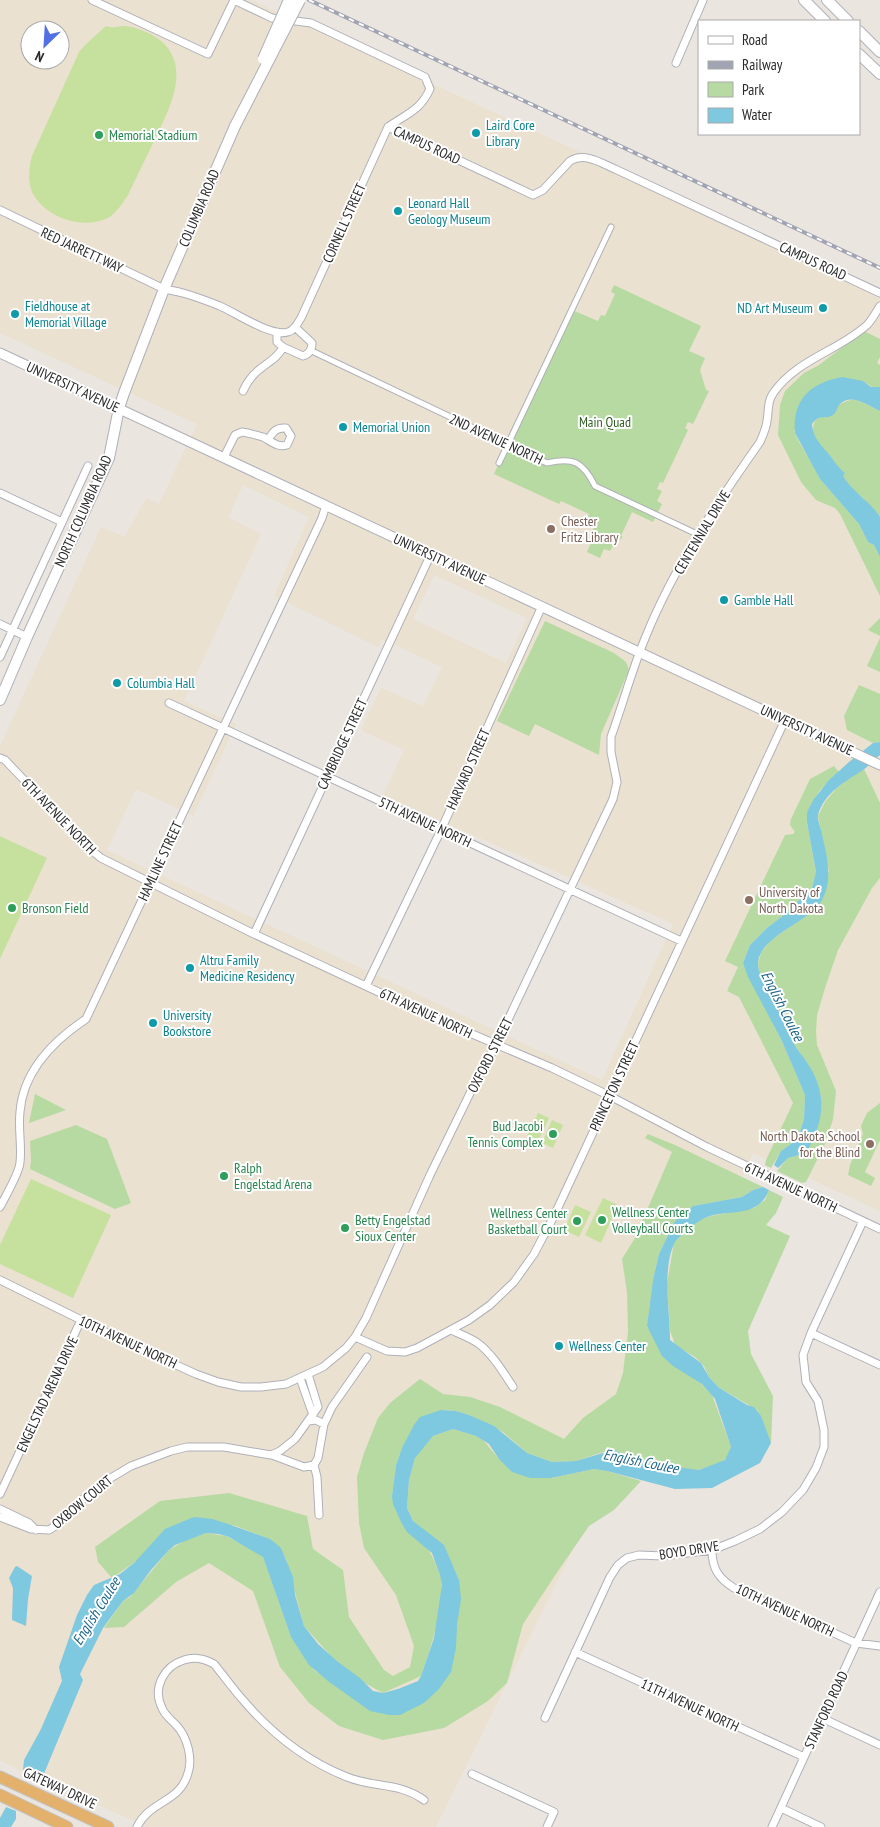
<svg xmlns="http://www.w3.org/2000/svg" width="880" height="1827" viewBox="0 0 880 1827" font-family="'PT Sans Narrow',sans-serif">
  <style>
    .education { fill: #eae1d0; fill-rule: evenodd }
    .green { fill: #b6daa1 }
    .pitch { fill: #c6e09e }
    .water { fill: #7ec8e0 }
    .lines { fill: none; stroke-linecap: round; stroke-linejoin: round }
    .pedestrian-casing { stroke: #afb0b9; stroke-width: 7 }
    .minor-casing { stroke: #afb0b9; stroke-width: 9 }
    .tertiary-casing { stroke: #afb0b9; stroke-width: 11 }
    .secondary-casing { stroke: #afb0b9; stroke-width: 12 }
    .trunk-casing { stroke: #c3c3c3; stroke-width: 13 }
    .pedestrian { stroke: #fff; stroke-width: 5 }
    .minor { stroke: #fff; stroke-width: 7 }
    .tertiary { stroke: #fff; stroke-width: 9 }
    .secondary { stroke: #fff; stroke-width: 10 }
    .trunk { stroke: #e4b16c; stroke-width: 11 }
    .rail-casing { stroke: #a1a4b2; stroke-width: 4 }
    .rail { stroke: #fff; stroke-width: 2; stroke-dasharray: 5.5; stroke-linecap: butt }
    .secondary-bridge-casing { stroke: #afb0b9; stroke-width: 12; stroke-linecap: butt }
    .secondary-bridge { stroke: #fff; stroke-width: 10 }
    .culture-dot { fill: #0f9aa8; stroke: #fff; stroke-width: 2 }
    .leisure-dot { fill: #2e9e5b; stroke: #fff; stroke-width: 2 }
    .education-dot { fill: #8d6e63; stroke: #fff; stroke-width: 2 }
    .labels { text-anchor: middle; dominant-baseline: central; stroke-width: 4; stroke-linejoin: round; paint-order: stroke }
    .culture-label { font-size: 14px; fill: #0d838f; stroke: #fff; text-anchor: start }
    .leisure-label { font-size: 14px; fill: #27864d; stroke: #fff; text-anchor: start }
    .street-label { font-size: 14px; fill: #2a2a2a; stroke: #fff }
    .park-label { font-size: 14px; fill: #315f23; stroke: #fff }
    .education-label { font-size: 14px; fill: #785e54; stroke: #fff; text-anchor: start }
    .water-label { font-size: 15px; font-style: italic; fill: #1e678b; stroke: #fff }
  </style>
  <rect width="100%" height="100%" fill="#eae5de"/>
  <path class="education" d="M0,0h251l448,207 181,86v918l-127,-58 -88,198 63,62 17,22 -29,38 -101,-9 -179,363h-289l-147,-66v-1015l101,-219 24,10 21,-39 13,6 38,-80 -197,-91zM30,30h30v30h-30zM243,485l66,32 -35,79 104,51 4,-8 60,28 -19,39 -42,-18 -20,42 43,20 -21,45 290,129 -71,156 -495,-230 29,-61 57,27 43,-92 -52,-23 77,-167 -33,-17zM434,575l93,43 -21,45 -93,-44z"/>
  <path class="green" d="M614,285l87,41 -12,25 16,7 -5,12 6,20 3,1 -16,33 -5,-2 -3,6 3,2 -25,53 -3,-1 -3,7 5,2 -5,10 5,3 -9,18 -21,-10 -11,24 2,1 -8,6 -5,8 -6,-2 -4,9 -13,-6 6,-14 -3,-2 5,-11 -9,-4 3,-7 -28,-13 -2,3 -65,-30 78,-164 26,11 3,-6 4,1 10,-22 -4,-2z
    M864,331l16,8v18l-3,6 3,2v22h-8l-9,-6 -69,50c7,18 19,31 26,48l39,45 9,18 6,3 6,12v39l-40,-82 -5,-6 -19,-8 -15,-18 -23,-47 2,-30 5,-14 19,-18 15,-8z
    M855,399l25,12v106l-17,-19 -13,-10 -18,-30 -16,-17 -4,-9 3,-12c14,-6 24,-19 40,-21z
    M880,618v18l-12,-6z
    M545,621l69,32 12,9 3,8 -28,64 -2,21 -64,-31 -6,12 -32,-15z
    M880,638v34l-13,-6z
    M859,685l21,9v48l-7,1 -26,-13 -3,-14z
    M834,766l5,6 -19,18 -13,22v10l9,51 -4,15 -27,26 -18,14 -17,17 -7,18 38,76 24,56 -1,24 -4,13 -9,12 -10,7 -10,17 -6,-3 1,-5 27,-57 -54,-106 -12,-6 11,-24 -13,-6 60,-126 8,-1 2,-2 -5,-7 1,-6 19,-40z
    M864,769l16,34v75l-8,10 -34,62 -12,35 -9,30 -1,17 1,13 19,46 -3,28 -7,23 -20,40 -4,1 -25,-12 11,-13 18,-5 15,-57 -13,-32 -17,-24 -22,-52 -10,-16 -1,-8 3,-11 9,-12 34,-24 25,-46 -11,-55 7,-14 11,-13 13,-11z
    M35,1094l31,16 -37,13z
    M880,1103v37l-15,32 10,6 -4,8 -23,-11 2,-10 13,-31 -2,-8 6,-13z
    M76,1125l31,14 24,64 -16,6 -85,-40 1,-9 -1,-19z
    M648,1134l27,11 88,42 -10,3 -11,7 -49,9 -18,15 -16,33 -6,26 -6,47 65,68 19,52 -4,10 -6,6 -22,7 -43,-3 -37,-15h-16l-27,9 -24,1 -25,-9 -24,-21 -34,-17 -13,-4 -15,-1 -39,38 -6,17 -4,31c17,25 39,51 48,79 8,23 -11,78 -19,101l-38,17 -20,-11 -31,-25 -28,-31 -18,-67 -17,-20 -33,-13 -40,-7 -84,59 -14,-16 -3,-15 65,-46 69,-8 78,23 6,33 30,21 6,47 35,53 9,6 17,-9 4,-21 -18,-51 -32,-47 -5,-25 -2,-46 7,-24 14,-35 12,-15 30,-24 23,15 27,3 30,10 64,32 19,-21 33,-24 7,-21 5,-41 -1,-40 -5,-33 13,-21 37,-86 -27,-14z
    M769,1190l14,7 -7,16 -10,12 24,11 -42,95 3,23 22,42 -2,47 -14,-33 -39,-23 -9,-10 -5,-11 -9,-9 -20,-12 -5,-15 -3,-46 7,-41 9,-10 14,-12 14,-5 43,-8 11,-8z
    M453,1429l23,7 7,4 16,19 31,19h21l43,-9 13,2 34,10 -27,29 -25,16 -31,45 -35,53 -16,59 -19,18 -44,27 -61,12 -44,-14 -30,-23 -29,-36 -27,-76 -44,-28 -33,19 -52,45 -20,1 19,-27 7,-4 39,-47 15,-9 22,-8 20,3 26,13 11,8 28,80 23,33 27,19 71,19 12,-5 33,-77 2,-46 -6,-13 -32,-39 -8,-7 -6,-13 2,-28 6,-22 7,-11 11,-11z"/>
  <path class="pitch" d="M106,26c10,3 10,0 19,0 9,1 21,5 29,10 42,26 15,74 -1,107 -8,17 -17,35 -25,52 -5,8 -12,18 -20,23 -26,12 -61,0 -75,-24 -6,-12 -4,-27 -1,-38l47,-104 6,-7z
    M0,836l47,22 -47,101z
    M538,1113l11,5 -11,23 -11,-5z
    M552,1120l11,5 -10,23 -11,-5z
    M31,1179l80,36 -38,83 -73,-34v-19z
    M603,1198l15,7 -17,38 -16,-8z
    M575,1205l16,7 -12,25 -15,-7z"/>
  <path class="water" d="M842,377l21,4 8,6h9v24c-12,-5 -29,-19 -41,-6 -2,3 -3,8 -6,10 -7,5 -14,-2 -21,9 1,16 11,22 20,34 4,6 7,10 13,15l-2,3c10,17 26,24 37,41v40l-6,-12 -6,-3 -9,-18 -39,-45 -25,-46c-3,-34 16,-50 47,-56z
    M880,742v13c-6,4 -11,11 -17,15 -17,11 -39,23 -45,45 -1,4 2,10 3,15 5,23 13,48 1,70 -13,23 -66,37 -64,66 1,10 9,18 13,27 7,16 13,34 22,49 4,8 10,14 15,22 20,31 16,58 -2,89l-18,5 -10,10 -4,-3 7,-14 10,-7 9,-12 4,-13 1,-24 -24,-56 -33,-62 -5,-14 7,-18 17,-17 18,-14 27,-26 4,-16 -9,-50v-10l7,-13 15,-19 20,-18 24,-19z
    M763,1187l6,3c-10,27 -36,20 -59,26 -9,3 -16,8 -23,14 -4,4 -11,9 -13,14 -12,25 -4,68 -4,96l31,23 8,14 9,10 29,18 7,2 7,9 10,27 -11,20 -48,25 -37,1 -68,-18 -13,-2 -43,9h-21l-18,-6 -13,-13 -10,-15 -13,-8 -23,-7 -20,7 -18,22 -6,22 -2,28 6,13 31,24 15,35 2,19 -4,26 -1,23 -5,24 -12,17 -15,14 -24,12h-11l-19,-4 -42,-30 -19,-16 -18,-28 -28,-80 -34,-20 -10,-3 -13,-1 -31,12 -6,5 -18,20 -17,23 -11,8 -20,27 -23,46 3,6 -40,96 -10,-1 -10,-5 1,-10 16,-29 22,-50 -3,-14 18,-52 10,-20 7,-10 26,-11 15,-12 30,-33 29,-12 18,2 16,5 42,15 11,9 12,29 2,18 9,31 14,18 19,17 24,18 12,12 10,2 15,-4 20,-8 3,-5 13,-38 8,-53 -2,-10 -8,-22 -25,-21 -6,-10 -8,-18 -1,-8 4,-31 6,-17 12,-23 6,-8 21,-7 15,1 13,4 25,11 33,27 25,9 24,-1 37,-11 43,17 12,1 7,-1 24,3 26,-10 6,-13 -16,-48 -13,-15 -29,-18 -11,-10 -15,-30 6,-46 6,-26 16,-33 18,-15 49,-9 11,-7z
    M17,1566l15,10 -4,23 -2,27 -14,-6 1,-32 -4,-10 6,-11z
    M6,1807l10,4v8l-5,8h-11v-9z"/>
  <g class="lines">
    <defs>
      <path id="pedestrian" d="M314,352l233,111c27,-6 36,-1 48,23l104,49
        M499,463l112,-236"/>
      <path id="minor" d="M676,63l27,-63
        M388,127l145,68 10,-5 27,-29c15,-9 31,2 45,8l265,124
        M0,210l164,79c20,3 38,10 56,17 16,7 51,31 68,26 7,-2 9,-8 13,-14l87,-191c18,-13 32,-16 42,-38l-5,-12 -114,-54 -39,-5 -38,-18 -26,54 -116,-54
        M277,332v10l6,5 20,9c6,-2 9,-6 9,-13l-17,-16
        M243,391c4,-9 9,-16 17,-22 8,-7 18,-11 23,-22
        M224,457l11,-22 7,-3c7,1 14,3 21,5 8,4 14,11 24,8l4,-9 -5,-8c-10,-1 -13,4 -18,12
        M0,493l62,29
        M0,624l27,13
        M0,657l88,-191
        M169,703l512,238
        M0,758l5,2 85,89 11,9 153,76 176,82 122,52 58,28 97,51 173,82
        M254,934l177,-380
        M366,986l75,-156 101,-224
        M0,1207c5,-10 20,-35 20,-45 2,-16 -2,-33 0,-50 3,-41 33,-71 66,-93l236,-501 4,-13
        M0,1280l134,66 62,28 22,8 23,5h20l25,-3 37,-17 23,-19 9,-11 11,-19 64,-143 47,-96 19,-34 117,-246 4,-17 -6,-30v-15c12,-33 21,-68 35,-101 28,-69 71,-133 114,-194 3,-7 6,-13 7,-21 2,-11 0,-20 7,-29 24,-33 64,-41 93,-67 5,-5 9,-13 13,-19
        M451,1330c9,4 20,8 28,14 14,11 24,28 34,43
        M811,1333l69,32
        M355,1337l32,14 18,1 12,-4 52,-28 21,-15 24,-23 20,-28 21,-40 230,-494
        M300,1378l13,37
        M308,1421l8,-1 8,4 8,-17 35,-50
        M272,1455l32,12 10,-2 4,-7 6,-34
        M314,1465l3,12 2,38
        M0,1494l81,-174
        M0,1509l29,14 7,7
        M0,1517l31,12 18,1 9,-6 19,-20 27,-22 27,-16 40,-15 16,-4h37l47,8 9,-4 15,-12 23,-32 -10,-33
        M712,1550c0,18 6,28 22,38l122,55 24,3
        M575,1652l229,105
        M545,1718l65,-141 8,-12 9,-7 12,-3 24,1 49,-6 23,-9 25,-12 22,-17 21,-22 13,-22 8,-21v-17l-6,-29 -12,-19 -3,-27 8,-22 52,-112
        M822,1718l58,27
        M472,1774l82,38 -7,15
        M781,1808l40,19
        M137,1827c13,-27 43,-24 51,-54 5,-15 -1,-36 -11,-47 -5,-6 -12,-10 -15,-18 -10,-20 2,-42 22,-48 11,-4 21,-1 30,4 10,12 19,25 29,36 28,33 64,61 104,77 27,11 52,5 77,23
        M772,1827l108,-235"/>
      <path id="tertiary" d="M0,353l880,412"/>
      <path id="secondary" d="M804,0l21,21
        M827,0l21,21
        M859,31l21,21
        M859,54l21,20
        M0,700l27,-63 82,-179 10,-50 5,-15 40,-104 71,-163"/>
      <path id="trunk" d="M0,1777l108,50
        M0,1795l67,32"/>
    </defs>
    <use href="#pedestrian" class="pedestrian-casing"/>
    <use href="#minor" class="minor-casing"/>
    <use href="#tertiary" class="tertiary-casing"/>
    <use href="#secondary" class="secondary-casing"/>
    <use href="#trunk" class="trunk-casing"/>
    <use href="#pedestrian" class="pedestrian"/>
    <use href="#minor" class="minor"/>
    <use href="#tertiary" class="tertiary"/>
    <use href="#secondary" class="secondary"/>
    <use href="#trunk" class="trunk"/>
    <defs>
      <path id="rail" d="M309,0l571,268"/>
    </defs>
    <use href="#rail" class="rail-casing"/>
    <use href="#rail" class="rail"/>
    <defs>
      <path id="secondary-bridge" d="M263,59l26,-59
        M235,126l65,-126"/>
    </defs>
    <use href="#secondary-bridge" class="secondary-bridge-casing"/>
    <use href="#secondary-bridge" class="secondary-bridge"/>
  </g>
  <g class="culture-dot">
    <circle cx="476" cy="133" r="5"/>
    <circle cx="398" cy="211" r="5"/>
    <circle cx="823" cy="308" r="5"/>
    <circle cx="15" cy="314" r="5"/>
    <circle cx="343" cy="427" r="5"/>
    <circle cx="724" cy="600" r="5"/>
    <circle cx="117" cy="683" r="5"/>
    <circle cx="190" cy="968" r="5"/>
    <circle cx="153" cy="1023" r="5"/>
    <circle cx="559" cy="1346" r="5"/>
  </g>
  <g class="leisure-dot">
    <circle cx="99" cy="135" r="5"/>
    <circle cx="12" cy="908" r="5"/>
    <circle cx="553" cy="1134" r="5"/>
    <circle cx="224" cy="1176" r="5"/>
    <circle cx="602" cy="1220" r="5"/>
    <circle cx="577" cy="1221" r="5"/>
    <circle cx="345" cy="1228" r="5"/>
  </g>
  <g class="education-dot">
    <circle cx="551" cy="529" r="5"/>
    <circle cx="749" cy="900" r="5"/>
    <circle cx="870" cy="1144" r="5"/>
  </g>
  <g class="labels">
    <g class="culture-label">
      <text x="486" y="125">Laird Core<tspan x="486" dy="16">Library</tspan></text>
      <text x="408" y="203">Leonard Hall<tspan x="408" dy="16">Geology Museum</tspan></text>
      <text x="25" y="306">Fieldhouse at<tspan x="25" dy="16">Memorial Village</tspan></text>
      <text x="813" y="308" text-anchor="end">ND Art Museum</text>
      <text x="353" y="427">Memorial Union</text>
      <text x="734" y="600">Gamble Hall</text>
      <text x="127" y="683">Columbia Hall</text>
      <text x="200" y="960">Altru Family<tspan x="200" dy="16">Medicine Residency</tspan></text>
      <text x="163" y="1015">University<tspan x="163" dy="16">Bookstore</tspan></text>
      <text x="569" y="1346">Wellness Center</text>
    </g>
    <g class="leisure-label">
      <text x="109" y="135">Memorial Stadium</text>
      <text x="22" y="908">Bronson Field</text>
      <text x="543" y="1126" text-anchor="end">Bud Jacobi<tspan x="543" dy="16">Tennis Complex</tspan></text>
      <text x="234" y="1168">Ralph<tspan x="234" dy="16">Engelstad Arena</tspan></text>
      <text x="612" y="1212">Wellness Center<tspan x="612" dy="16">Volleyball Courts</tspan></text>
      <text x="567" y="1213" text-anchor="end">Wellness Center<tspan x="567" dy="16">Basketball Court</tspan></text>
      <text x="355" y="1220">Betty Engelstad<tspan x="355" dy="16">Sioux Center</tspan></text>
    </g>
    <g class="street-label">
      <text transform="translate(427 145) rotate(25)">CAMPUS ROAD</text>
      <text transform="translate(199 208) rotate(-67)">COLUMBIA ROAD</text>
      <text transform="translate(344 223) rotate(-66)">CORNELL STREET</text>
      <text transform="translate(82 250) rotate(25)">RED JARRETT WAY</text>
      <text transform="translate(813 261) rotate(25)">CAMPUS ROAD</text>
      <text transform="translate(73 387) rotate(25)">UNIVERSITY AVENUE</text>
      <text transform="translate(496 439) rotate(25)">2ND AVENUE NORTH</text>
      <text transform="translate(83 511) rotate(-66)">NORTH COLUMBIA ROAD</text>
      <text transform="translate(702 532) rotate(-59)">CENTENNIAL DRIVE</text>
      <text transform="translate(440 559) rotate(25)">UNIVERSITY AVENUE</text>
      <text transform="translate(807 730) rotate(25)">UNIVERSITY AVENUE</text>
      <text transform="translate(342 744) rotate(-65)">CAMBRIDGE STREET</text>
      <text transform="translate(468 769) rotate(-66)">HARVARD STREET</text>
      <text transform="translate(59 816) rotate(46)">6TH AVENUE NORTH</text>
      <text transform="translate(425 822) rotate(25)">5TH AVENUE NORTH</text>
      <text transform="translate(160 861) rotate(-65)">HAMLINE STREET</text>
      <text transform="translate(426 1013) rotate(25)">6TH AVENUE NORTH</text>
      <text transform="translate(490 1055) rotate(-63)">OXFORD STREET</text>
      <text transform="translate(614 1086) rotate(-65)">PRINCETON STREET</text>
      <text transform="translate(791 1187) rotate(25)">6TH AVENUE NORTH</text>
      <text transform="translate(128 1342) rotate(25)">10TH AVENUE NORTH</text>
      <text transform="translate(47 1394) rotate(-65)">ENGELSTAD ARENA DRIVE</text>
      <text transform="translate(82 1502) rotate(-40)">OXBOW COURT</text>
      <text transform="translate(689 1550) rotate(-9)">BOYD DRIVE</text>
      <text transform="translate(785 1610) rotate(25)">10TH AVENUE NORTH</text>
      <text transform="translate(690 1705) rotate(25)">11TH AVENUE NORTH</text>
      <text transform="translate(826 1710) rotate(-65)">STANFORD ROAD</text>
      <text transform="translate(60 1788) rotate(25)">GATEWAY DRIVE</text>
    </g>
    <g class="park-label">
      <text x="605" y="422">Main Quad</text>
    </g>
    <g class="education-label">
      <text x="561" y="521">Chester<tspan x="561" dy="16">Fritz Library</tspan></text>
      <text x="759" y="892">University of<tspan x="759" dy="16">North Dakota</tspan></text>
      <text x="860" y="1136" text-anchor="end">North Dakota School<tspan x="860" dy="16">for the Blind</tspan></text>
    </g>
    <g class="water-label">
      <text transform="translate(783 1006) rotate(63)">English Coulee</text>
      <text transform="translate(641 1461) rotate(11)">English Coulee</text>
      <text transform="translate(96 1611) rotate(-58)">English Coulee</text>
    </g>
  </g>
  <rect x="698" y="20" width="162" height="115" fill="#ffffff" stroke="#aaaaaa"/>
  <rect x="708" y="36" width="25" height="8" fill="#ffffff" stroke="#aaaaaa"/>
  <text x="742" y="45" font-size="15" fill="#2a2a2a">Road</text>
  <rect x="708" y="61" width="25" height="8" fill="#a1a4b2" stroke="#aaaaaa"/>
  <text x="742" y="70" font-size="15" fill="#2a2a2a">Railway</text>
  <rect x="708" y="82" width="25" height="15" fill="#b6daa1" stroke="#aaaaaa"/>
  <text x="742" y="95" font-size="15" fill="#2a2a2a">Park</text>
  <rect x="708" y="108" width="25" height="15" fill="#7ec8e0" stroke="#aaaaaa"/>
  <text x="742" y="120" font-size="15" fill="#2a2a2a">Water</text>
  <g transform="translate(45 45) rotate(205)"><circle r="24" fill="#ffffff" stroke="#aaaaaa"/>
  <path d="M0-4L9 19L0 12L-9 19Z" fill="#5270e4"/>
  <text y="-8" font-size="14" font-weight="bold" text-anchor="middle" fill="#2a2a2a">N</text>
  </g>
</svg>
